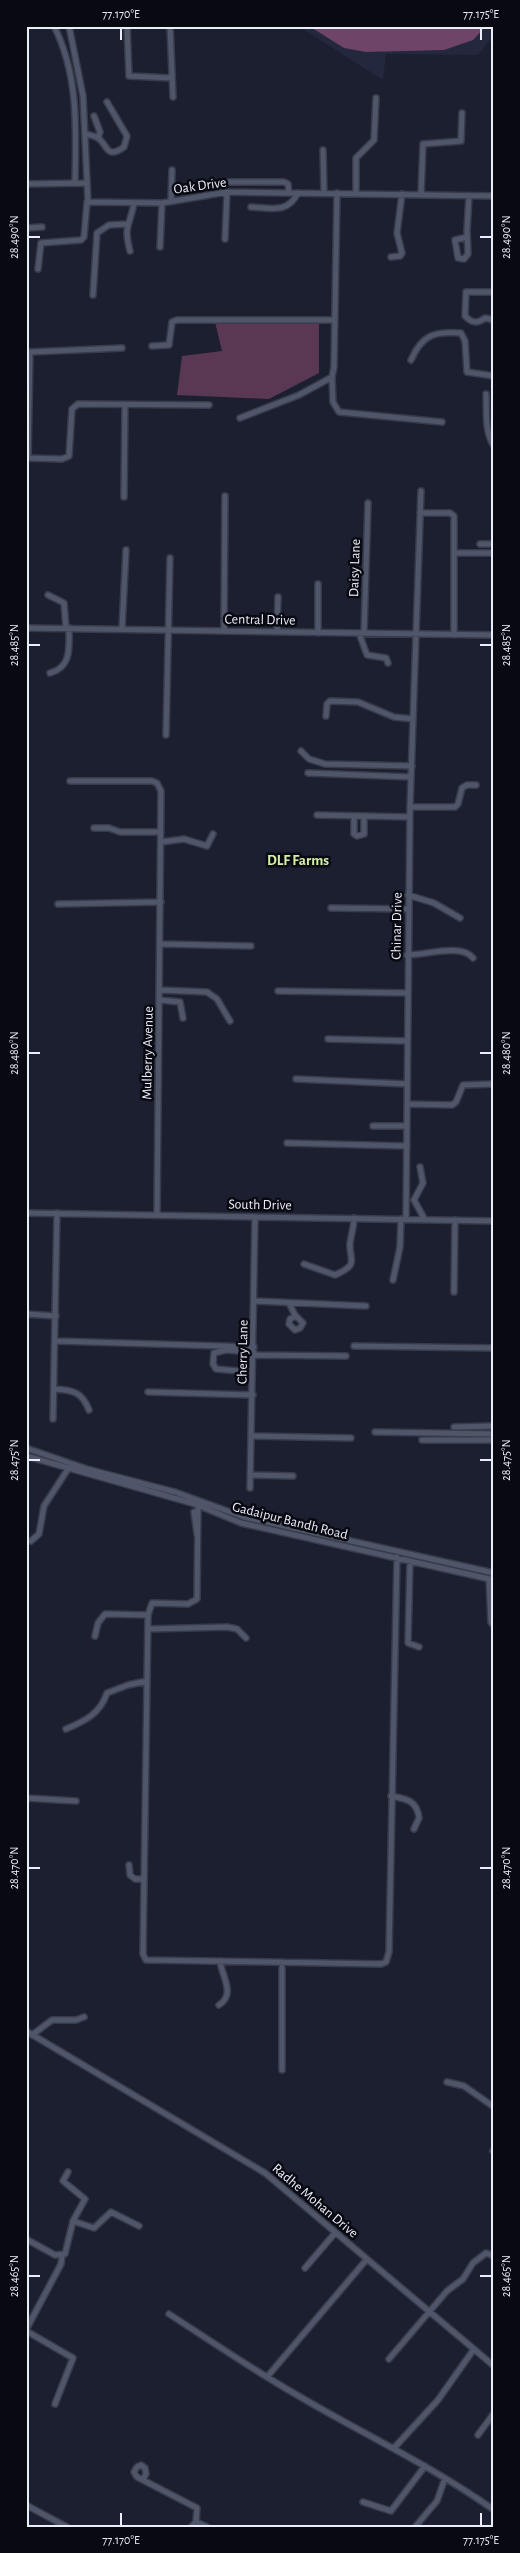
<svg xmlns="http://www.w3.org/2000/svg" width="520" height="2553" viewBox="0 0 520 2553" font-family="'Alegreya Sans',sans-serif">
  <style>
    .built { fill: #23283f }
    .green { fill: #5a3854 }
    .forest { fill: #6f4469 }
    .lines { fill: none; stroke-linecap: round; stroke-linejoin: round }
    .minor-casing { stroke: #383b4a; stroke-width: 8 }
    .minor { stroke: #50566a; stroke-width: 5 }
    .ticks { fill: none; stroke: #ebeefa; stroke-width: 2 }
    .labels { text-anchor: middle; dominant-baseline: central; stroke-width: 5; stroke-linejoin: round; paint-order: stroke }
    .street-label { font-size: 14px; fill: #ebeefa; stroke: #080911 }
    .neighbourhood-label { font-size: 15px; font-weight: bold; fill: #d4f0a6; stroke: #080911 }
    .neatline { fill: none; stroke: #ebeefa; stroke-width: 2 }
    .ticks-label { font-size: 12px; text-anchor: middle; fill: #ebeefa }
  </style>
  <rect width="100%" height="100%" fill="#1b1f30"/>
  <path class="built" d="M298,26h196v9l-16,20 -92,-1 -3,26z"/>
  <path class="green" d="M215,322l104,2v49l-50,26 -92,-4 5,-39 40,-5z"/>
  <path class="forest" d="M309,26h177l-13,14 -29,10 -78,2 -22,-4z"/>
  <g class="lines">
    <defs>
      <path id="minor" d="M54,26c25,50 22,103 21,157
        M69,26l14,70 5,106 74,1 65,-11 267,4
        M127,26l2,50 43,2
        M170,26l3,71
        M94,116l6,16 -2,6
        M86,134c3,1 9,2 12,4 10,7 8,22 26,9l3,-11 -20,-34
        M323,150l1,43
        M229,182h55l4,2 1,9
        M26,184l60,-1
        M356,193v-35l18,-18 2,-42
        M421,195l2,-51 38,-3 1,-28
        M171,201l1,-31
        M251,207c21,1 36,7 47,-14
        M26,228l16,-1
        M467,237l-12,3 3,18 6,1 4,-5 -1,-24 2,-34
        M225,239l2,-47
        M160,247l2,-44
        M130,251c-7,-26 0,-25 4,-48
        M391,257l9,-1 2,-3 -5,-20 5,-39
        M38,269l3,-26 40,-3 3,-3 3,-35
        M494,292h-28l-1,24c7,7 12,8 20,2l9,2
        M93,295l4,-62 12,-8 18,-1
        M152,346l17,-1 3,-23 5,-2h158
        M411,360c11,-25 23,-29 50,-27l4,8 2,31 27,4
        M332,377l1,25 6,10 103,10
        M486,394c1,17 -2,37 8,52
        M240,418l59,-23 33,-18 2,-10 3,-174
        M26,458l36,1 7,-3 3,-47 6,-5 131,1
        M28,458l2,-106 92,-4
        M124,497l1,-92
        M420,513h30l4,3v119
        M480,544h14
        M455,553h39
        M48,595l16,8 2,25
        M26,628l468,7
        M122,629l4,-79
        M224,631l1,-135
        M277,632l1,-35
        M318,633v-49
        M359,633l8,22 19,3 2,5
        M364,633l4,-130
        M50,673c22,-6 19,-26 19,-45
        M326,716l1,-12 3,-3 28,1 36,15 19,2
        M166,735l4,-177
        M301,751l8,8 16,5 87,2
        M308,773l103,4
        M70,781h82l5,2 4,8 -4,423
        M410,807h45l3,-3 4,-16 5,-3h9
        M317,815l93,2
        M354,816v18l3,2 7,-2v-18
        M94,828h15l11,4h41
        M161,842l23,-3 23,7 6,-12
        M408,895l26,8 26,15
        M58,904l103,-2
        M331,908l77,1
        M161,944l90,2
        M407,955c20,0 54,-12 66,3
        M160,990l47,2 10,7 13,22
        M278,991l129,2
        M160,1000l20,2 3,16
        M328,1039l79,2
        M296,1079l111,5
        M407,1104l45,1 4,-3 7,-17 31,-1
        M373,1126h34
        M287,1143l120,3
        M420,1167l3,16 -9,17 11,20
        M26,1213l468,8
        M406,1219l4,-412 11,-316
        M304,1264l31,11c25,-11 14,-14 15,-32 1,-8 4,-16 4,-25
        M393,1280l7,-33 1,-28
        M454,1292l1,-72
        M255,1301l111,5
        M289,1303l6,12 8,8 -3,5 -5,2 -6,-6 1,-5 6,-3
        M26,1314l30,2
        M56,1341l198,6
        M354,1346l140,2
        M254,1355l92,1
        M239,1371l-23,-2 -3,-5 1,-11 12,-3 28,2
        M54,1389c19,1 28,3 35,21
        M148,1392l105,3
        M53,1419l4,-206
        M454,1427l40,-1
        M375,1432l119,2
        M252,1436l99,2
        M422,1440h72
        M26,1448l61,21 88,23 69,25 250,56
        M26,1456l169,48 46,19 253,57
        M250,1475l43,1
        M250,1488l5,-271
        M198,1505l-1,94 -9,5 -36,-1 -4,12 -5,339 3,6 235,4 5,-2 3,-10 8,-395
        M194,1512l3,22
        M31,1541l8,-7 5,-28 24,-37
        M410,1561l-2,82 11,4
        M489,1579l2,43 3,4
        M148,1629l79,-2 10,2 9,9
        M95,1636l3,-13 7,-9 43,1
        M66,1729c19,-8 34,-15 41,-36l21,-8 19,-4
        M391,1796c15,3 26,4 28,22l-5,11
        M26,1798l50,3
        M129,1865l1,10 5,4h9
        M282,1962v108
        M219,2005c17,-11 3,-28 1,-44
        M26,2031l239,142 229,193
        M32,2035l20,-15h24l8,-3
        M447,2082l17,4 30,21
        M493,2151l1,-1
        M73,2221l21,7 17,-16 28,14
        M26,2239l29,16 10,-1 8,-33 12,-22 -22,-18 5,-9
        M305,2268l30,-35
        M169,2314c42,27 84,56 128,81 66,39 135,71 197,115
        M389,2359l58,-68 16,-12 10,-16 13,-10 8,3
        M267,2377l100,-118
        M55,2404l18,-46 -45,-26 -1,-4 34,-64 1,-8
        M478,2435l16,-22
        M394,2448l44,-48 36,-51
        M143,2479l3,-5 -1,-6 -4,-3 -4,2 -3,5 3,5 60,31 -1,14
        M363,2502l28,9 34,-45
        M26,2505l41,22
        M191,2527l5,-5 11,5
        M415,2527l22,-26 8,-23"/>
    </defs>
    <use href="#minor" class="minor-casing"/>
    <use href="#minor" class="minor"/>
  </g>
  <path class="ticks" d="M121,28v12M481,28v12M28,237h12M480,237h12M28,645h12M480,645h12M28,1053h12M480,1053h12M28,1460h12M480,1460h12M28,1868h12M480,1868h12M28,2276h12M480,2276h12M121,2513v13M481,2513v13"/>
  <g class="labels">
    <g class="street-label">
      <text transform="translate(200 186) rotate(-8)">Oak Drive</text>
      <text transform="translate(355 568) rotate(-88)">Daisy Lane</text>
      <text transform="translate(260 620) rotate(1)">Central Drive</text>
      <text transform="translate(397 926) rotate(-89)">Chinar Drive</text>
      <text transform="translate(148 1053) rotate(-89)">Mulberry Avenue</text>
      <text transform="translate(260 1205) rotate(1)">South Drive</text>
      <text transform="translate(243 1352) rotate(-89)">Cherry Lane</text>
      <text transform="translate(290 1521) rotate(14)">Gadaipur Bandh Road</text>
      <text transform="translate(315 2201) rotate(40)">Radhe Mohan Drive</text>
    </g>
    <g class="neighbourhood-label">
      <text x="298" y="860">DLF Farms</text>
    </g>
  </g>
  <rect width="520" height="2553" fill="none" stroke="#080911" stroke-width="55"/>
  <rect x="28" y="28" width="464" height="2498" class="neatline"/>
  <g class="ticks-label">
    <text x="121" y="18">77.170°E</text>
    <text x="481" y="18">77.175°E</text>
    <text transform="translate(14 237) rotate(-90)" y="4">28.490°N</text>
    <text transform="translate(506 237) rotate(-90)" y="4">28.490°N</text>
    <text transform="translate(14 645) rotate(-90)" y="4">28.485°N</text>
    <text transform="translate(506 645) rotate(-90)" y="4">28.485°N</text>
    <text transform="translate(14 1053) rotate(-90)" y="4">28.480°N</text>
    <text transform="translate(506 1053) rotate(-90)" y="4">28.480°N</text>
    <text transform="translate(14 1460) rotate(-90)" y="4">28.475°N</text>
    <text transform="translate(506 1460) rotate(-90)" y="4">28.475°N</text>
    <text transform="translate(14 1868) rotate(-90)" y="4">28.470°N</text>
    <text transform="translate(506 1868) rotate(-90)" y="4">28.470°N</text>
    <text transform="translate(14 2276) rotate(-90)" y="4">28.465°N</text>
    <text transform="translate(506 2276) rotate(-90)" y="4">28.465°N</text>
    <text x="121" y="2544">77.170°E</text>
    <text x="481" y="2544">77.175°E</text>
  </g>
</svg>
